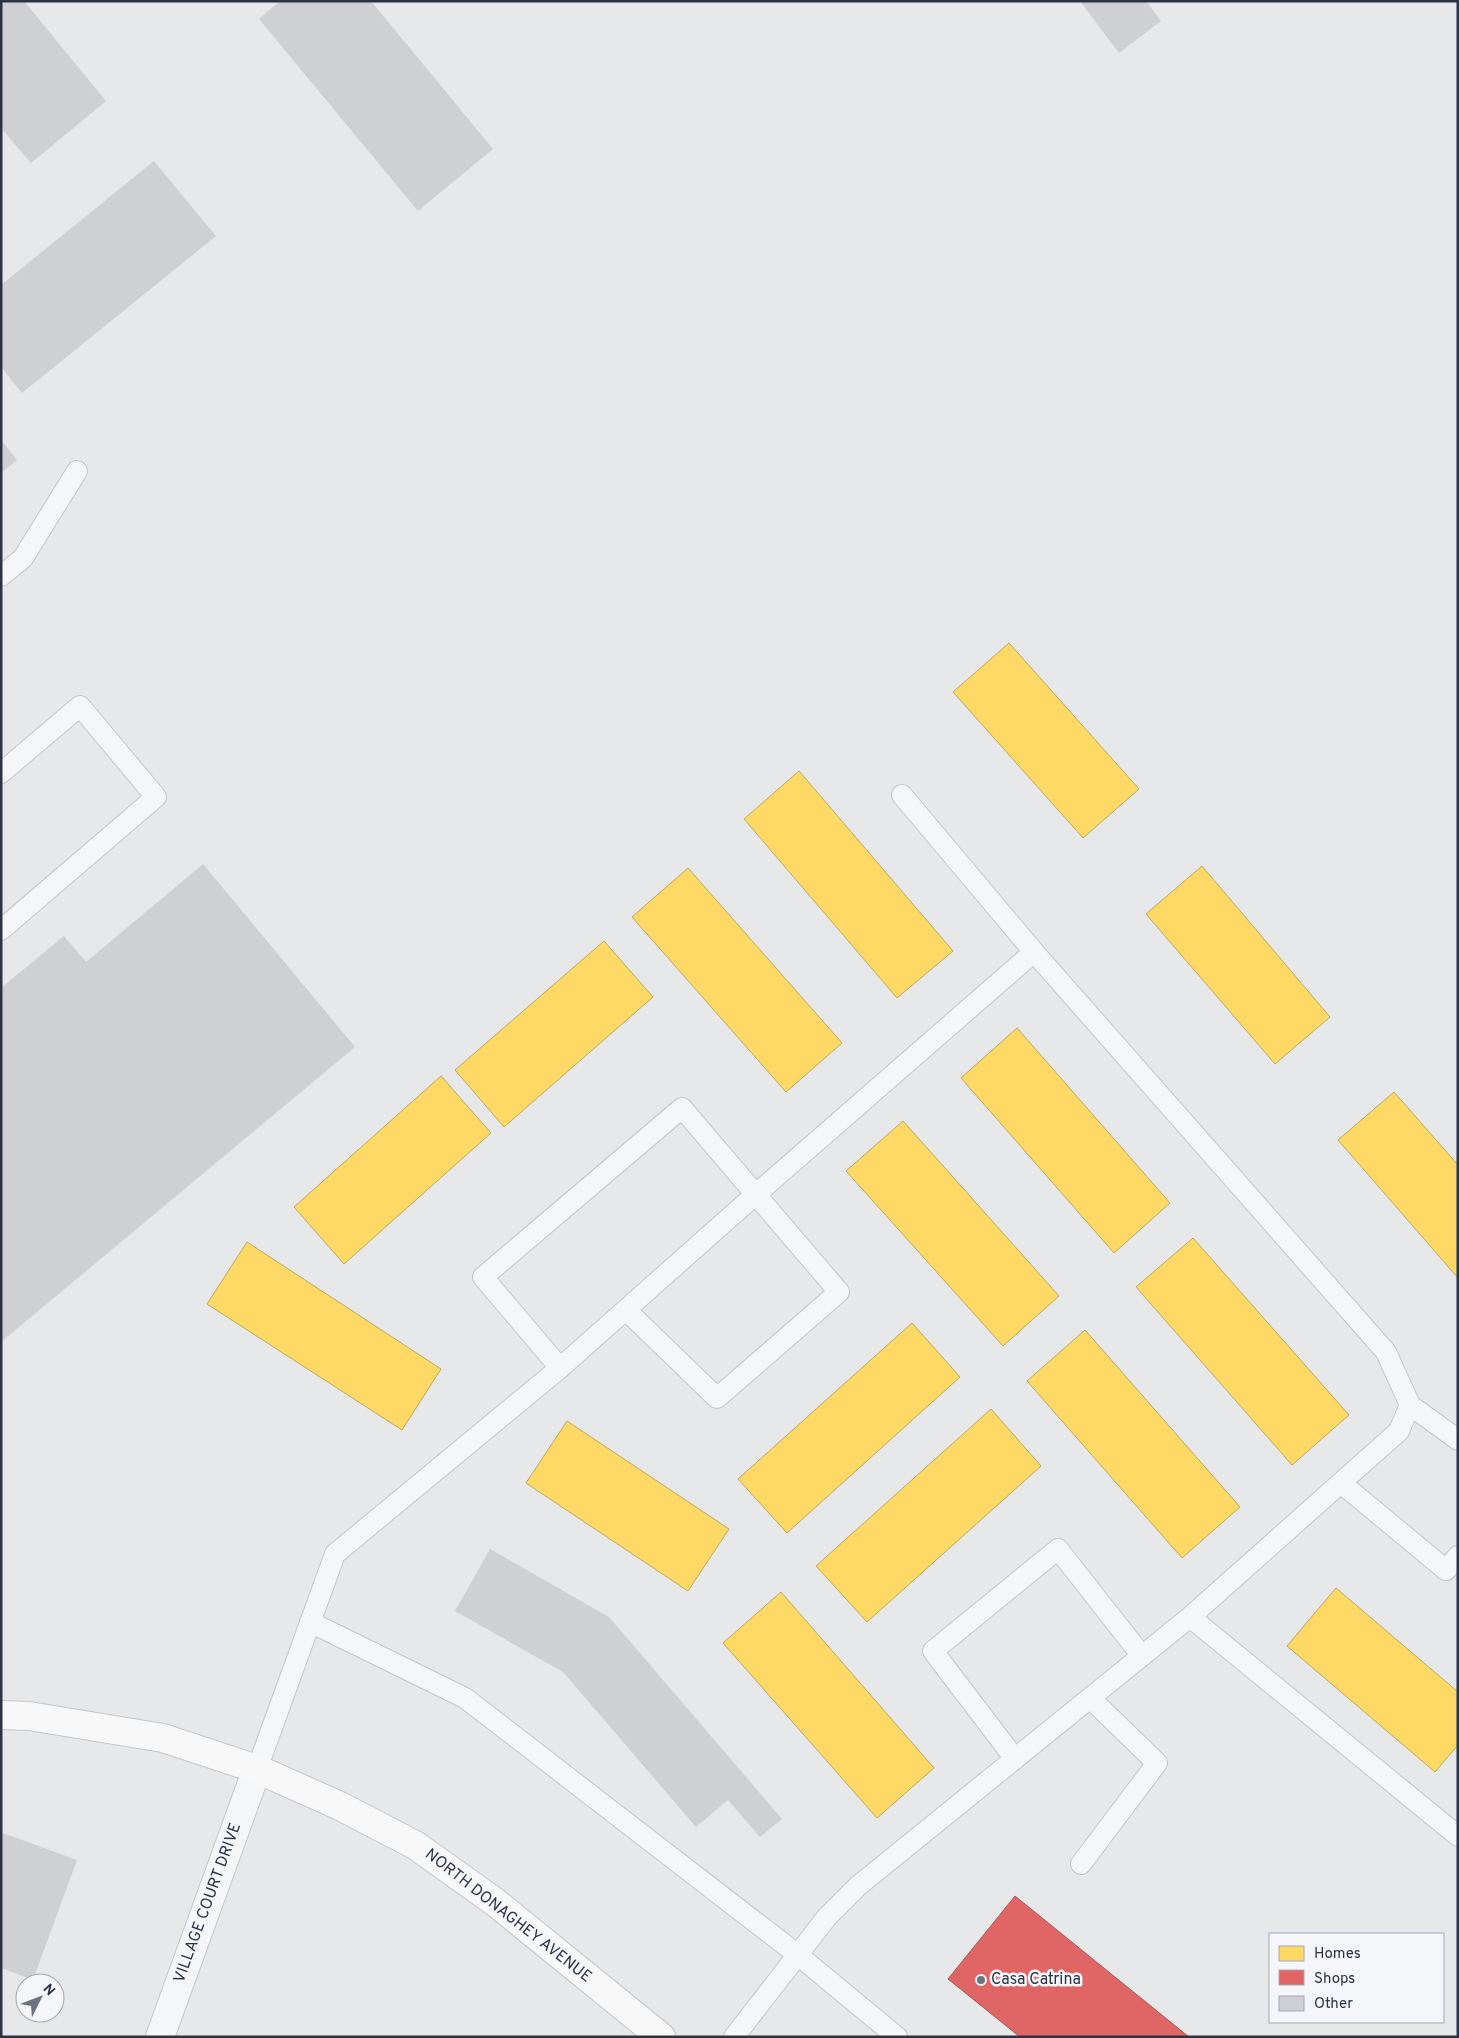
<svg xmlns="http://www.w3.org/2000/svg" width="1459" height="2038" viewBox="0 0 1459 2038" font-family="Overpass,sans-serif">
  <style>
    .homes { fill: #ffd966; stroke: #bfa85c }
    .shops { fill: #e06666; stroke: #aa575c }
    .building { fill: #ced0d3 }
    .lines { fill: none; stroke-linecap: round; stroke-linejoin: round }
    .lane-casing { stroke: #c4c6c8; stroke-width: 22 }
    .street-casing { stroke: #c4c6c8; stroke-width: 30 }
    .secondary-casing { stroke: #c4c6c8; stroke-width: 30 }
    .lane { stroke: #f5f6f7; stroke-width: 20 }
    .street { stroke: #f5f6f7; stroke-width: 28 }
    .secondary { stroke: #f8f8f8; stroke-width: 28 }
    .poi-dot { fill: #6c737f; stroke: #f4f6f9; stroke-width: 2 }
    .labels { text-anchor: middle; dominant-baseline: central; stroke-width: 5; stroke-linejoin: round; paint-order: stroke }
    .street-label { font-size: 16px; fill: #2b3445; stroke: #f4f6f9 }
    .poi-label { font-size: 16px; fill: #2b3445; stroke: #f4f6f9; text-anchor: start }
  </style>
  <rect width="100%" height="100%" fill="#e6e8ea"/>
  <path class="homes" d="M1009,643l130,146 -56,49 -130,-146z
    M799,771l154,180 -56,47 -153,-179z
    M1202,866l128,151 -55,47 -129,-150z
    M688,868l154,175 -56,49 -154,-175z
    M604,941l49,56 -149,130 -49,-57z
    M1017,1028l153,175 -56,50 -153,-175z
    M441,1076l50,57 -147,131 -50,-57z
    M1394,1092l64,73v113l-120,-138z
    M903,1121l156,175 -56,50 -157,-175z
    M1193,1238l156,177 -57,50 -156,-178z
    M247,1242l194,127 -39,61 -195,-126z
    M912,1323l48,54 -173,156 -49,-54z
    M1085,1330l155,177 -58,51 -155,-177z
    M991,1409l50,57 -174,156 -51,-56z
    M567,1421l162,108 -41,62 -162,-108z
    M1336,1588l122,104v53l-23,27 -148,-126z
    M781,1592l153,176 -57,50 -154,-175z"/>
  <path class="shops" d="M1015,1896l174,141h-169l-72,-58z"/>
  <path class="building" d="M1,1h23l82,100 -75,62 -30,-35z
    M280,1h91l122,148 -75,62 -159,-192z
    M1080,1h66l15,20 -42,32z
    M154,161l62,75 -194,157 -21,-26v-82z
    M1,440l16,20 -16,13z
    M203,864l152,183 -354,295v-354l63,-52 22,26z
    M490,1549l119,68 173,202 -22,18 -32,-37 -32,27 -133,-155 -108,-61z
    M3,1833l74,27 -44,120 -32,-12v-130z"/>
  <g class="lines">
    <defs>
      <path id="lane" d="M1,576l22,-18 54,-87
        M1,773l79,-67 76,91 -155,133
        M902,795l132,157
        M560,1368l-77,-91 199,-169 157,184 -122,106 -91,-88
        M1410,1405l48,35
        M1341,1483l105,87 12,-14
        M1190,1617l268,219
        M310,1622l155,76 333,257 99,82
        M1015,1759l-82,-108 125,-102 84,107
        M257,1769l78,-215 225,-186 195,-173 279,-243 352,400 24,53 -11,26 -209,186 -332,269 -31,31 -93,120
        M1081,1864l76,-101 -67,-65"/>
      <path id="street" d="M160,2037l97,-268"/>
      <path id="secondary" d="M1,1715l28,1 134,22 94,31 83,37 75,39 80,57 166,135"/>
    </defs>
    <use href="#lane" class="lane-casing"/>
    <use href="#street" class="street-casing"/>
    <use href="#secondary" class="secondary-casing"/>
    <use href="#lane" class="lane"/>
    <use href="#street" class="street"/>
    <use href="#secondary" class="secondary"/>
  </g>
  <circle class="poi-dot" cx="981" cy="1980" r="5"/>
  <g class="labels">
    <g class="street-label">
      <text transform="translate(208 1903) rotate(-70)">VILLAGE COURT DRIVE</text>
      <text transform="translate(508 1916) rotate(38)">NORTH DONAGHEY AVENUE</text>
    </g>
    <g class="poi-label">
      <text x="991" y="1980">Casa Catrina</text>
    </g>
  </g>
  <rect width="1459" height="2038" fill="none" stroke="#2b3445" stroke-width="5"/>
  <rect x="1269" y="1933" width="175" height="90" fill="#f4f6f9" stroke="#a4a8b1"/>
  <rect x="1279" y="1946" width="25" height="15" fill="#ffd966" stroke="#a4a8b1"/>
  <text x="1314" y="1958" font-size="15" fill="#2b3445">Homes</text>
  <rect x="1279" y="1970" width="25" height="15" fill="#e06666" stroke="#a4a8b1"/>
  <text x="1314" y="1983" font-size="15" fill="#2b3445">Shops</text>
  <rect x="1279" y="1996" width="25" height="15" fill="#ced0d3" stroke="#a4a8b1"/>
  <text x="1314" y="2008" font-size="15" fill="#2b3445">Other</text>
  <g transform="translate(40 1998) rotate(48)"><circle r="24" fill="#f4f6f9" stroke="#a4a8b1"/>
  <path d="M0-4L9 19L0 12L-9 19Z" fill="#6c737f"/>
  <text y="-8" font-size="14" font-weight="bold" text-anchor="middle" fill="#2b3445">N</text>
  </g>
</svg>
